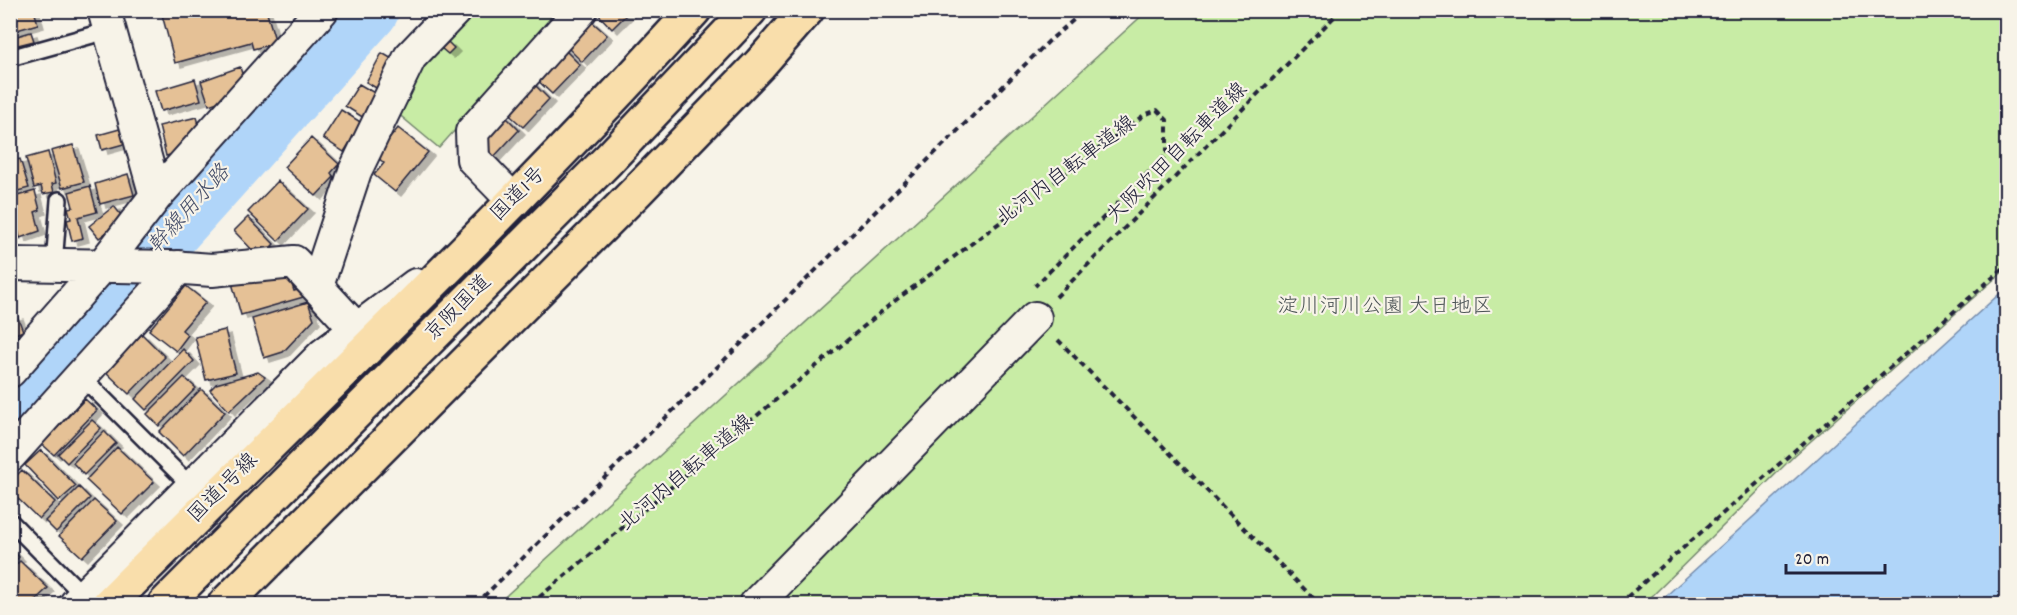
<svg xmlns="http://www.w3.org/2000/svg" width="2017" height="615" viewBox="0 0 2017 615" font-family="Dekko,'Klee One',sans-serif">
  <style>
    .green { fill: #c8eca5; stroke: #758770; stroke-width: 1.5 }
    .water { fill: #b0d5f9; stroke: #778dad; stroke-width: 1.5 }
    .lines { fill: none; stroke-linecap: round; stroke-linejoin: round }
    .river { stroke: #b0d5f9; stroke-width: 60 }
    .building { fill: #e5c196; stroke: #22223b; stroke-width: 1.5; filter: url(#shadow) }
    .service-casing { stroke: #22223b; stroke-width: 20 }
    .minor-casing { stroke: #22223b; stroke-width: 36 }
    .trunk-casing { stroke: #22223b; stroke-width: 38 }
    .path { stroke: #22223b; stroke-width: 4; stroke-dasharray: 6 4.5; stroke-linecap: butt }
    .service { stroke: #f7f3e8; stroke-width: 15 }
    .minor { stroke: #f7f3e8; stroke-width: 32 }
    .trunk { stroke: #f9deab; stroke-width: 33 }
    .labels { text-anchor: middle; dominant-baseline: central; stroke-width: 4.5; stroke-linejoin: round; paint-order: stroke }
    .street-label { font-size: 21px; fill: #22223b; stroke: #f7f3e8 }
    .park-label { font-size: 21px; fill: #4c5456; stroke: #f7f3e8 }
    .water-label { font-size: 22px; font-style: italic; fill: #464f6a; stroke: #f7f3e8 }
  </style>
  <defs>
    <filter id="shadow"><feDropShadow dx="6" dy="4" stdDeviation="0" flood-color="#0004"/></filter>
  </defs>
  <rect width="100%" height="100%" fill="#f7f3e8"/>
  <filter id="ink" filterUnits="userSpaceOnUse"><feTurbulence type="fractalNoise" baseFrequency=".0167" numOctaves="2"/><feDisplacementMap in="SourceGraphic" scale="12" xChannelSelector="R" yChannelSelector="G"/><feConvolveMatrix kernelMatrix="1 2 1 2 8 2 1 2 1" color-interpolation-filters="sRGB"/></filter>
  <g filter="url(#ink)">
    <path class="green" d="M470,11h91l-122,137 -43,-36 25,-49z
      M1147,11h859v258l-211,186 -151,149h-1147z"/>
    <path class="water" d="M2006,288v316h-349z"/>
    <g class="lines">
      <path class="river" d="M10,409l359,-399"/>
    </g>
    <path class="building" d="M10,10h24l4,14 -28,8z
      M266,10l10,33 -23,6 -2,-7 -76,21 -14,-52z
      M598,10h33l-19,19 -16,-17z
      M589,19l18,16 -25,27 -17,-17z
      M31,32l3,9 -24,6v-9z
      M448,42l6,6 -6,6 -7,-6z
      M562,47l18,18 -28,29 -19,-18z
      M382,53l12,7 -16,29 -12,-7z
      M240,67l3,10 -14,21 -20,7 -8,-24z
      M195,79l6,21 -40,11 -6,-20z
      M532,82l17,17 -26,28 -18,-16z
      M359,84l19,11 -14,23 -19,-12z
      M341,110l21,13 -18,29 -21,-14z
      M504,115l15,15 -28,30 -16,-15z
      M197,117l3,11 -7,1 1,6 -12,17 -16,4 -7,-30z
      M127,127l4,15 -29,8 -4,-15z
      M398,128l30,24 -33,40 -21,-17 10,-12 -8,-7z
      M311,138l28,26 -8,9 3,4 -18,19 -32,-29z
      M73,145l11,37 -22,6 -11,-37z
      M48,152l8,31 -4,1 2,8 -11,2 -2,-8 -7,2 -8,-30z
      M20,159l9,29 -19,5v-32z
      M128,174l6,21 -34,9 -5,-20z
      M278,181l30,28 -30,32 -30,-29z
      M90,186l7,26 -19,5 5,21 -11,3 -5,-21 4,-1 -3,-11 5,-1 -4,-15z
      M35,191l5,19 -5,2 5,19 -20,7 -10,-40z
      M114,206l10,13 -25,19 -10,-12z
      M248,217l26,27 -14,14 -26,-27z
      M10,218l5,17 -5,1z
      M290,278l4,13 11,-3 2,8 -66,19 -9,-32z
      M186,286l20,16 -24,28 6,5 -12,16 -27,-21z
      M308,302l6,17 -31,33 -19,6 -12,-39z
      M17,315l6,16 -13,5v-18z
      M225,330l11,43 -30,7 -11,-43z
      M142,334l23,23 -36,37 -23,-22z
      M183,349l11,12 -48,49 -11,-11z
      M258,372l7,5 -36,34 -19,-21 6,-6z
      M184,377l12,11 -37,38 -12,-12z
      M201,389l24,23 -42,44 -24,-24z
      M85,399l12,11 -43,45 -12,-11z
      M92,420l9,8 -34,35 -9,-9z
      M104,431l12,12 -32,32 -11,-12z
      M117,447l37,35 -32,32 -36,-34z
      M41,450l35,36 -17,15 -34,-36z
      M22,470l33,32 -16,17 -29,-28v-9z
      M79,487l11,11 -34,34 -11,-11z
      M94,500l23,21 -35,36 -23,-21z
      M10,548l9,9 -9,9z
      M20,561l28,27 -17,16h-21v-34z"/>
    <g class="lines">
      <defs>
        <path id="service" d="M10,58l100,-28
          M54,265l5,-65
          M81,376l111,111
          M10,521l74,75"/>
        <path id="minor" d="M104,10l52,186
          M514,201l-41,-42 -1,-27 109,-122
          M10,264l161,3 41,3 82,-8 63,68
          M317,286l38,-115 55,-114 45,-47
          M10,371l93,-106 53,-69 166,-186
          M10,455l169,-188
          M76,604l247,-249 93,-70
          M756,604l279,-286"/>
        <path id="trunk" d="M109,604c196,-196 398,-388 585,-594
          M165,604l443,-444 142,-150
          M225,604l412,-413 123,-127 47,-54"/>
      </defs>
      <use href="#service" class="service-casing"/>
      <use href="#minor" class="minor-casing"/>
      <use href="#trunk" class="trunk-casing"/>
      <path class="path" d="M1056,297l285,-287
        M1058,340l261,264
        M476,604l573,-563 36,-31
        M531,604l361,-301 252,-188 13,-5 10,10v34l-132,132
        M716,604l8,-7
        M1619,604l387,-338"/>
      <use href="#service" class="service"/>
      <use href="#minor" class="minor"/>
      <use href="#trunk" class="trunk"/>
    </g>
  </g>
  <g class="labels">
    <g class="street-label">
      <text transform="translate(1178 154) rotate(-45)">大阪吹田自転車道線</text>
      <text transform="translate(1067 172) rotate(-37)">北河内自転車道線</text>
      <text transform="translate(519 195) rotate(-45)">国道1号</text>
      <text transform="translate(459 309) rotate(-45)">京阪国道</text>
      <text transform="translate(687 474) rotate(-40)">北河内自転車道線</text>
      <text transform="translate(224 489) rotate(-45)">国道1号線</text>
    </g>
    <g class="park-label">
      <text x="1385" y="308">淀川河川公園 大日地区</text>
    </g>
    <g class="water-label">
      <text transform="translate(190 210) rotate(-48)">幹線用水路</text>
    </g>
  </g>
  <rect width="2017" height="615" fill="none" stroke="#f7f3e8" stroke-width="36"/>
  <rect x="18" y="18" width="1981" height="579" fill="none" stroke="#22223b" stroke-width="2" filter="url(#ink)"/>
  <path d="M1786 564v9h99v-9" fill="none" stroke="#22223b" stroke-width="3"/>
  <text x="1795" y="564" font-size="18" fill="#22223b" stroke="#f7f3e8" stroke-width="4.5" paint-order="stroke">20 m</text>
</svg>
